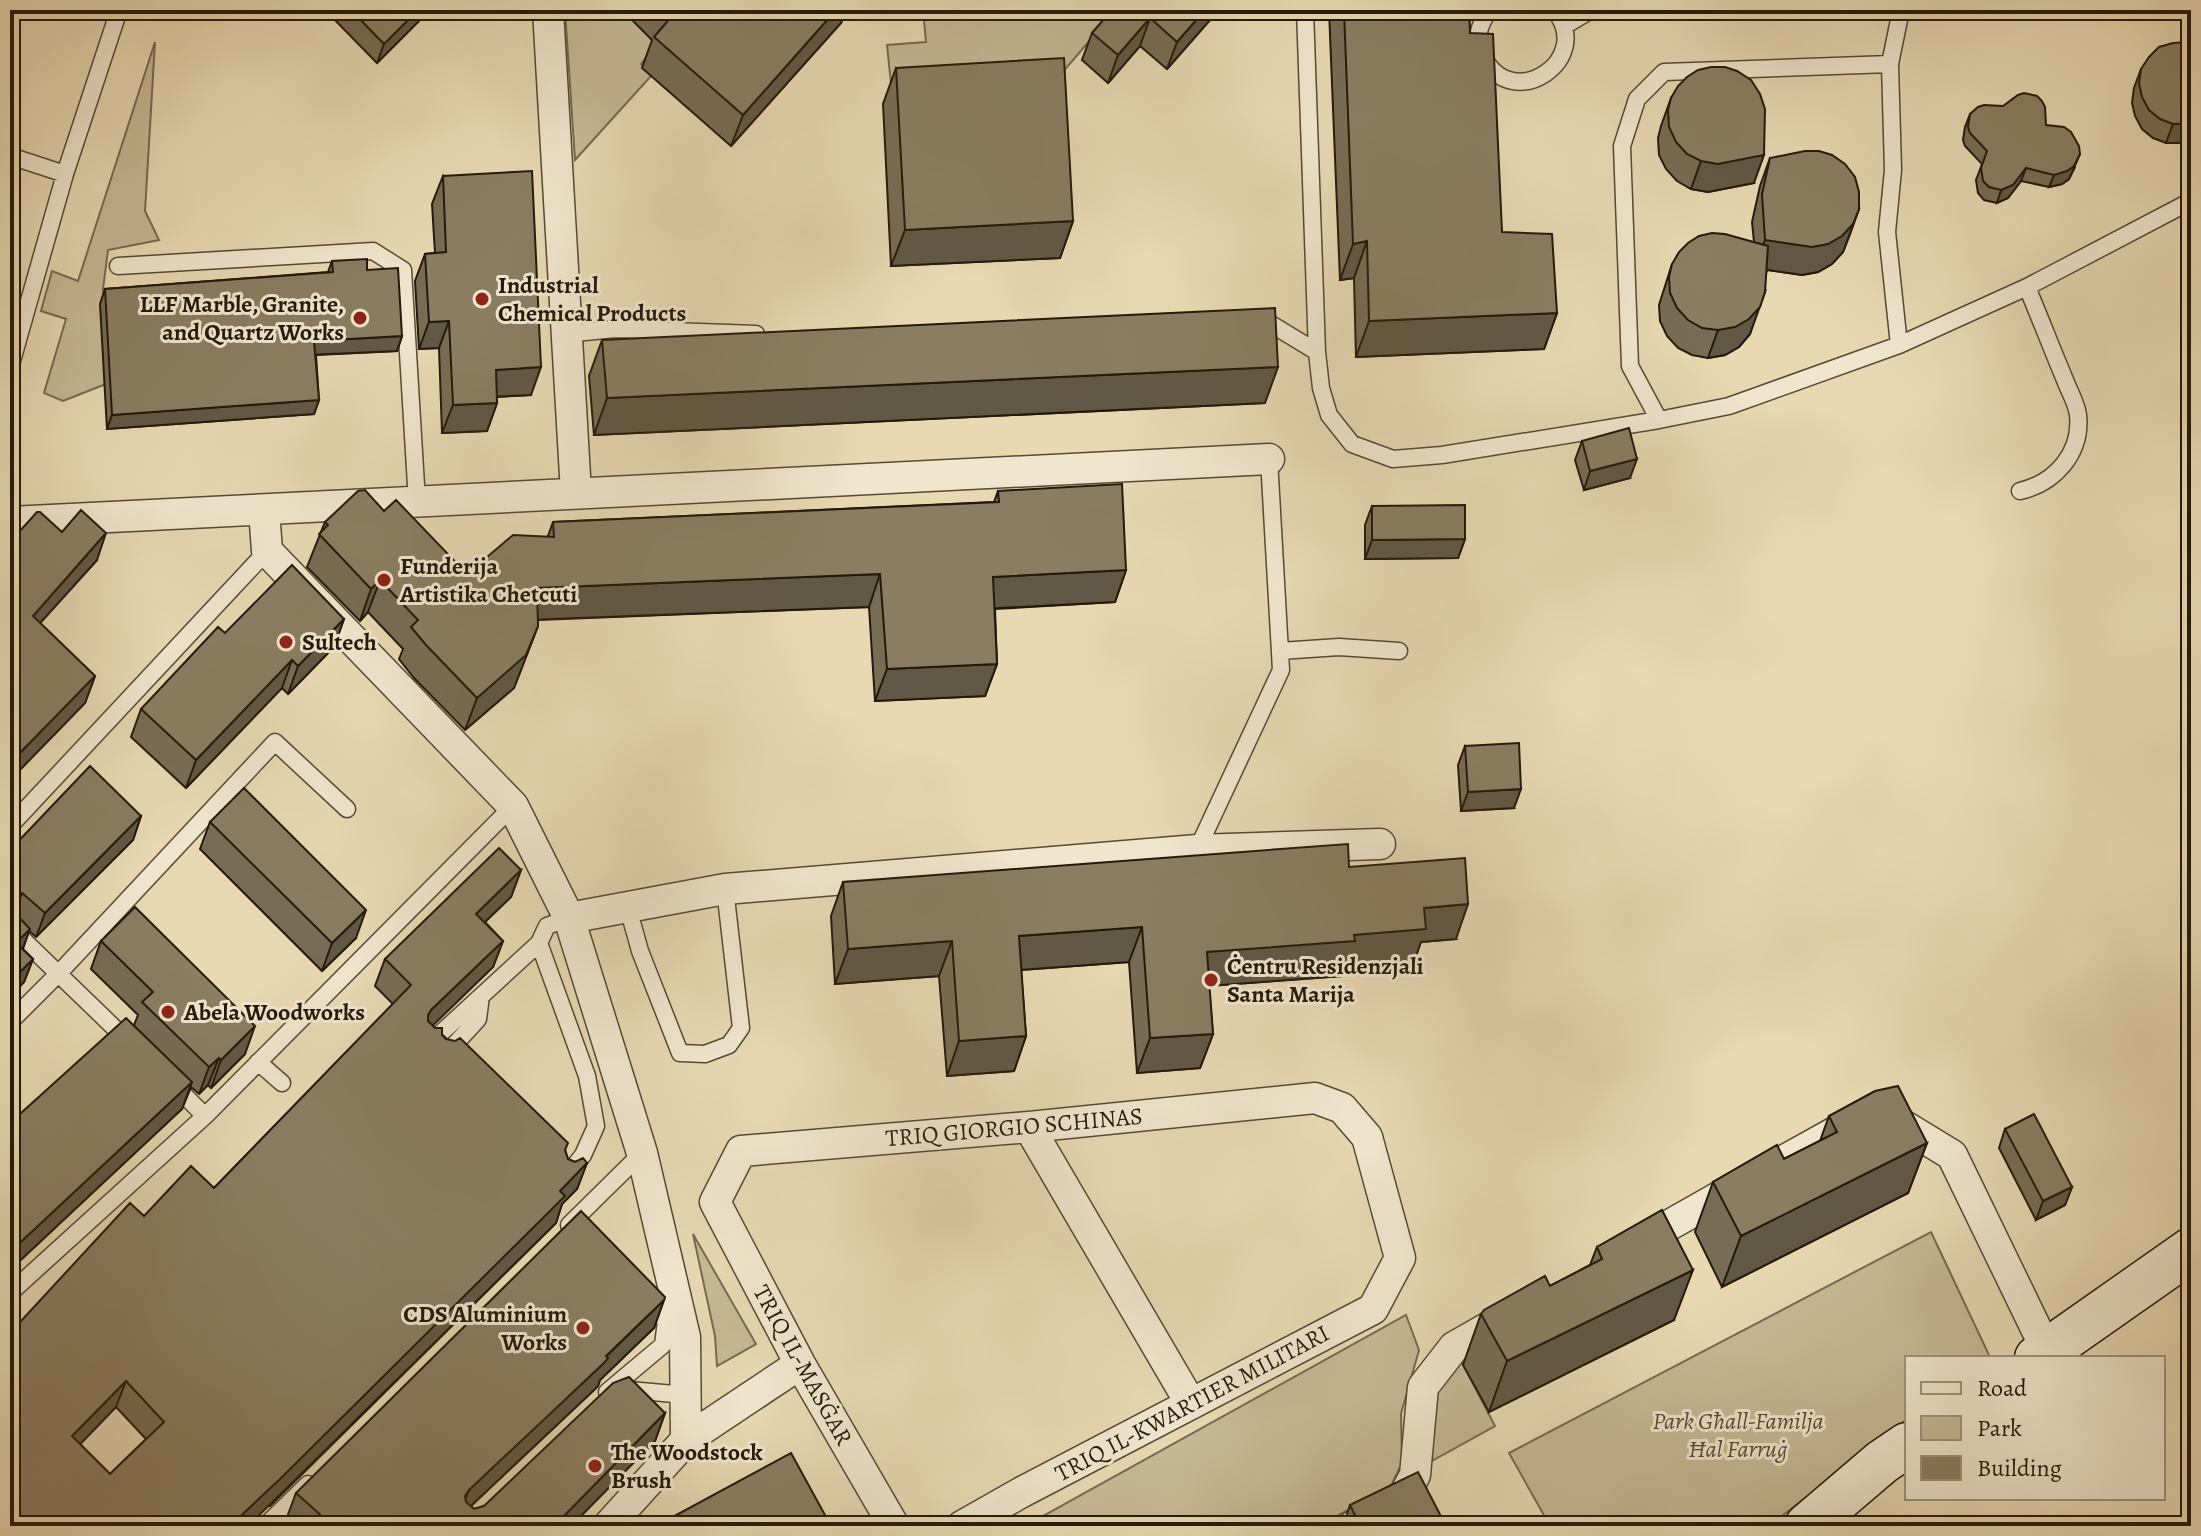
<svg xmlns="http://www.w3.org/2000/svg" width="2201" height="1536" viewBox="0 0 2201 1536" font-family="Alegreya,serif">
  <style>
    .green { fill: #c7b996; stroke: #766a50; stroke-width: 2 }
    .lines { fill: none; stroke-linecap: round; stroke-linejoin: round }
    .service-casing { stroke: #554a35; stroke-width: 19 }
    .minor-casing { stroke: #554a35; stroke-width: 33 }
    .secondary-casing { stroke: #241a0b; stroke-width: 47 }
    .service { stroke: #f0e6ce; stroke-width: 16 }
    .minor { stroke: #f0e6ce; stroke-width: 30 }
    .secondary { stroke: #f0e6ce; stroke-width: 44 }
    .wall { fill: #776c54; stroke: #241a0b; stroke-width: 2; fill-rule: evenodd }
    .shaded-wall { fill: #615845; stroke: #241a0b; stroke-width: 2 }
    .building { fill: #8a7d62; stroke: #241a0b; stroke-width: 2; fill-rule: evenodd }
    .poi-dot { fill: #8f2418; stroke: #f0e6ce; stroke-width: 3 }
    .labels { text-anchor: middle; dominant-baseline: central; stroke-width: 6; stroke-linejoin: round; paint-order: stroke }
    .poi-label { font-size: 24px; font-weight: bold; fill: #241a0b; stroke: #f0e6ce; text-anchor: start }
    .street-label { font-size: 24px; fill: #241a0b; stroke: #f0e6ce }
    .park-label { font-size: 24px; font-style: italic; fill: #554a35; stroke: #f0e6ce }
  </style>
  <rect width="100%" height="100%" fill="#e8d9b3"/>
  <filter id="stains"><feTurbulence type="fractalNoise" baseFrequency=".0025" numOctaves="4"/><feColorMatrix values="0 0 0 0 .2 0 0 0 0 .09 0 0 0 0 .02 0 0 0 .5 -.17"/></filter>
  <radialGradient id="worn" r=".72"><stop offset=".6" stop-color="#630" stop-opacity="0"/><stop offset="1" stop-color="#630" stop-opacity=".3"/></radialGradient>
  <path class="green" d="M565,10h57l36,33 -17,21 10,12 -76,84z
    M923,10h193l-73,85 -150,8 -6,-58 39,-3z
    M155,42l-10,169 14,29 -51,10 -5,39 8,93 -48,19 -19,-8 22,-74 -25,-8 11,-40 26,10z
    M1931,1232l58,123 -3,3h-79v61l-138,107h-219l-41,-73z
    M693,1234l63,110 -39,22 -2,-30z
    M1406,1315l13,35 -18,64 1,49 -12,25 -72,38h-293z
    M1459,1357l36,69 -65,36 5,-80z"/>
  <g class="lines">
    <defs>
      <path id="service" d="M1305,10l12,342 4,36 8,27 23,29 41,15 49,-4 217,-35 70,-14 170,-61 128,-58 164,-86
        M1489,10c-10,16 -15,28 -6,46 29,60 113,2 71,-46
        M1564,26l27,-16
        M10,156l55,18
        M118,266l255,-15 30,19 14,232
        M1255,324h16l46,28
        M565,334l50,-5 141,5
        M1899,345l-12,-113 6,-62 -3,-106 11,-54
        M10,368l55,-194 54,-164
        M1659,420l-29,-54 -8,-220 15,-47 27,-27 226,-8
        M2020,491c35,-8 62,-38 58,-76 -1,-11 -9,-24 -13,-35 -13,-31 -25,-62 -38,-93
        M1280,651l59,-4 60,4
        M10,826l257,-275
        M1197,850l84,-180 -12,-211
        M628,908l12,43 40,102 25,1 24,-9 12,-17 -16,-139
        M10,927l119,115
        M10,1022l49,-49 216,-231 72,67
        M429,1044l110,-101
        M446,1054l32,-35 3,-23
        M258,1062l24,21
        M172,1083l33,33
        M566,1177l17,-22 13,-29 -9,-50 -48,-133 8,-17 22,-8
        M569,1225l73,-72
        M10,1293l195,-177 308,-310
        M607,1392l56,-47 3,-24 -22,-24
        M624,1392l5,-2 57,5
        M265,1526l43,-42"/>
      <path id="minor" d="M548,10l28,483
        M264,510l3,41 246,255 56,112 73,235 43,184 1,103
        M10,522l1259,-63
        M569,918l156,-29 472,-39 183,-6
        M1029,1127l162,277
        M1778,1164l70,-39 40,-9 64,39 95,196
        M1636,1244l104,-59
        M608,1526l78,-86 114,-76
        M894,1526l-94,-162 -85,-162 26,-51 288,-24 286,-29 27,10 25,29 33,121 -27,51 -351,183 -60,34
        M1353,1526l48,-25 14,-26 8,-88 31,-40 56,-32"/>
      <path id="secondary" d="M2037,1358l154,-108
        M1807,1526l75,-64 25,-17"/>
    </defs>
    <use href="#service" class="service-casing"/>
    <use href="#minor" class="minor-casing"/>
    <use href="#secondary" class="secondary-casing"/>
    <use href="#service" class="service"/>
    <use href="#minor" class="minor"/>
    <use href="#secondary" class="secondary"/>
  </g>
  <path class="wall" d="M325,10h100l-3,8 -45,45z
    M622,10h224l-5,13 -110,123 -89,-78 10,-28z
    M1112,10l98,10 -43,49 -27,-23 -32,37 -26,-23 10,-27z
    M1329,10h140l1,23 32,199 55,81 -13,36 -188,8 -2,-79 -14,2z
    M2191,44v96l-12,3h-13l-13,-5 -11,-9 -7,-13 -3,-13 2,-15 7,-19z
    M896,68l177,153 -13,37 -169,8 -8,-162z
    M1671,98l83,85 -46,9 -17,-3 -14,-8 -11,-12 -7,-14 -1,-17 3,-12z
    M1970,114l76,11 29,42 -6,12 -7,5 -13,3 -28,-6 -13,17 -11,5 -13,-3 -6,-7 -2,-13 6,-16 -17,-18 -2,-6 2,-13z
    M1770,158l89,51 -10,28 -6,15 -11,12 -14,8 -16,3 -35,-5 -17,64 -11,13 -14,8 -17,3 -16,-3 -14,-7 -11,-12 -7,-15 -1,-16 13,-41 82,-22 -2,-20 8,-36z
    M443,176l88,219 -34,2v6l-10,28 -45,2 -3,-85 -20,1 -4,-68 10,-27 10,-1 -3,-49z
    M332,261l35,9 35,66 -5,15 -81,4 3,45 -5,14 -207,15 -7,-125 5,-15 223,-17z
    M602,340l663,63 -671,32 -5,-59z
    M1582,441l48,37 -46,12 -9,-30z
    M998,491l128,79 -11,32 -120,7 2,55 -12,32 -110,5 -6,-94 -331,13v6l-24,62 -49,42 -51,-52 -15,-19 4,-10 -35,-37 -8,9 -53,-54 18,-45 59,-11 83,63 81,-38 5,-14 441,-20z
    M1372,506l93,33 -7,19 -93,1v-34z
    M10,523l9,9h43l35,28 -57,63 55,53 -10,27 -75,77z
    M344,619l-10,28 -46,47 -6,-6 -96,100 -55,-51 10,-28 84,-76z
    M1465,746l49,62 -53,3 -3,-46z
    M141,816l-8,24 -97,97 -7,-6 -6,18 10,10 -9,23 -14,15v-147z
    M210,822l146,116 -34,33 -122,-122z
    M1349,867l107,72 -35,3 -8,22 -68,5 -3,7 -133,10 4,48 -13,34 -63,5 -8,-111 -108,8 5,66 -12,35 -67,5 -8,-100 -104,8 -4,-68 12,-34z
    M521,870l-10,27 -26,25 18,19 -10,26 -61,58 133,125 3,9 7,3 12,1 -10,26 -15,15 -6,19 -286,283 -260,20 134,-310 70,-28 179,-184 -18,-18 10,-27zM116,1407l30,32 -36,35 -30,-30z
    M101,941l144,113 -34,34 -3,-3 -9,9 -8,-7 -9,22 -172,161v-147l124,-98 4,-10 -47,-46z
    M1829,1116l98,27 -19,50 -186,94 -27,-55 18,-50 71,-23 36,-18z
    M2005,1129l67,58 -7,18 -29,15 -37,-72z
    M1597,1247l77,73 -185,92 -26,-47 18,-51 69,-28 40,-21z
    M664,1300l-10,28 -54,52 -2,6 -4,4 -123,116 3,3 10,-3 181,-93 -10,28 -84,85h-279l-6,-6 10,-27z
    M1350,1505l96,21h-103z"/>
  <path class="shaded-wall" d="M418,10h7l-3,8 -45,45 7,-19z
    M836,10h10l-5,13 -110,123 12,-31z
    M1205,10h9l-4,10 -43,49 10,-27z
    M1150,18l-10,28 -32,37 10,-28z
    M2191,123v17l-12,3h-13l7,-19z
    M2080,154l-11,25 -7,5 -13,3 5,-12z
    M1764,155l-10,28 -46,9 -17,-3 10,-28z
    M2026,168l-5,13 -13,17 -11,5 4,-13z
    M1859,209l-16,43 -11,12 -14,8 -16,3 -47,-7 10,-28z
    M1073,221l-13,37 -169,8 14,-36z
    M1367,241l-13,37 -14,2 13,-36z
    M1765,292l-15,42 -11,13 -14,8 -17,3 10,-28z
    M1557,313l-13,36 -188,8 13,-36z
    M449,321l-10,27 -20,1 10,-27z
    M402,336l-5,15 -88,4 5,-14z
    M541,367l-10,28 -45,2 10,-27z
    M1278,367l-13,36 -671,32 13,-37z
    M319,400l-5,14 -207,15 5,-14z
    M497,403l-10,28 -45,2 11,-28z
    M1637,459l-7,19 -46,12 6,-19z
    M106,533l-9,27 -74,82 10,-26z
    M1465,539l-7,19 -93,1 7,-19z
    M1126,570l-11,32 -134,7 12,-32z
    M880,574l-11,33 -344,13 12,-32z
    M380,580l-12,32 -8,9 11,-32z
    M344,619l-10,28 -46,47 10,-28z
    M538,626l-24,62 -49,42 12,-32z
    M292,660l-10,28 -96,100 10,-28z
    M997,664l-12,32 -110,5 12,-32z
    M95,676l-10,27 -75,77v-17z
    M1521,789l-7,19 -53,3 7,-19z
    M141,816l-8,24 -97,97 9,-24z
    M521,870l-10,27 -45,43 10,-26z
    M16,892l6,1 -9,24 -3,-1v-19z
    M1468,904l-12,35 -35,3 -8,22 -68,5 -3,7 -148,11 13,-35 217,-44z
    M366,910l-10,28 -34,33 10,-28z
    M1142,927l-13,35 -123,9 13,-35z
    M30,929l-9,24 -5,-10z
    M503,941l-10,26 -71,69 6,-21 3,-5z
    M952,941l-13,35 -104,8 13,-35z
    M33,959l-9,23 -14,15v-15z
    M255,1026l-10,28 -34,34 10,-28z
    M1213,1034l-13,34 -63,5 13,-35z
    M1026,1036l-12,35 -67,5 12,-35z
    M219,1058l-11,27 -9,9 10,-27z
    M192,1082l-10,27 -172,161v-18z
    M1927,1143l-19,50 -186,94 19,-51z
    M587,1163l-10,26 -15,15 -6,19 -308,303h-18z
    M2072,1187l-7,18 -29,15 7,-19z
    M1693,1270l-19,50 -185,92 18,-51z
    M664,1300l-10,28 -54,52 -2,6 -4,4 -136,128 11,-28z
    M126,1381l-10,26 -54,56 10,-27z
    M665,1413l-10,28 -84,85h-17z"/>
  <path class="building" d="M351,10h67l-34,34z
    M666,10h170l-93,105 -89,-78 18,-21z
    M1112,10h93l-28,32 -27,-24 -32,37 -26,-22z
    M1344,10h125l1,23 23,1 9,198 50,2 5,79 -188,8 -2,-80 -14,3z
    M2187,42l4,2v79l-18,1 -13,-5 -11,-9 -7,-13 -3,-13 2,-15 8,-12 10,-10 14,-4z
    M1064,58l9,163 -168,9 -9,-162z
    M1711,67h14l12,4 14,9 9,14 5,15 -1,46 -46,9 -17,-3 -14,-7 -11,-12 -7,-15 -1,-17 3,-12 7,-12 9,-9 11,-7z
    M2024,93l13,3 5,5 3,6 1,18 18,2 7,5 8,14 1,8 -6,12 -7,5 -13,4 -28,-7 -13,17 -12,5 -12,-3 -6,-6 -2,-13 6,-17 -17,-18 -2,-6 2,-13 8,-7 6,-2 19,1 15,-11z
    M1805,151h14l13,4 13,9 10,13 4,15v17l-6,15 -11,12 -14,8 -16,3 -47,-7 -3,-46 8,-36z
    M532,171l9,196 -45,3 1,33 -44,2 -4,-84 -20,1 -4,-68 21,-2 -3,-76z
    M1712,233l13,1 43,12 -3,46 -5,15 -11,12 -14,8 -17,3 -16,-2 -14,-8 -11,-12 -7,-15 -1,-16 3,-13 7,-12 9,-9 11,-7z
    M367,259v11l31,-2 4,68 -88,5 5,59 -207,15 -7,-126 228,-17 -1,-11z
    M1275,308l3,59 -671,31 -5,-58z
    M1629,428l8,31 -47,12 -8,-30z
    M1122,484l4,86 -133,7 4,87 -110,5 -7,-95 -343,14 1,38 -12,29 -49,43 -51,-53 -15,-18 7,-7 -38,-40 -9,9 -52,-55 9,-9 -3,-3 33,-31 7,-1 19,21 12,-11 71,74 46,-39 41,2 -1,-15 446,-20 -1,-11z
    M1465,505v34l-93,1v-34z
    M81,510l25,23 -73,83 62,60 -85,87v-85l7,-7 -7,-6v-142l9,9 18,-20h3l22,20z
    M292,565l52,54 -46,47 -6,-6 -96,100 -55,-51 77,-82 7,6z
    M1519,743l2,46 -53,3 -3,-46z
    M90,766l51,50 -96,97 -23,-20 -6,-1 -6,4v2v-48z
    M244,788l122,122 -34,33 -122,-121z
    M1348,844l1,23 116,-9 3,46 -44,4 2,21 -72,6 1,6 -148,11 6,82 -63,4 -8,-111 -123,9 7,100 -67,5 -7,-100 -104,8 -5,-67z
    M499,848l22,22 -45,44 27,27 -72,69 -3,5v6l7,7h7v7l4,4 9,2 5,-3 108,105 -3,7 3,9 7,3 8,-4 4,5 -27,28 5,5 -285,283 -50,47h-220v-193l120,-130 14,13 47,-50 23,22 197,-203 -26,-26zM126,1381l38,41 -54,52 -38,-38z
    M135,907l120,119 -34,34 -2,-2 -10,9 -67,-65 11,-10 -52,-51z
    M10,908l20,21 -14,14 17,16 -23,23z
    M126,1018l66,64 -182,170v-129z
    M1898,1086l29,57 -186,93 -28,-54 64,-37 7,14 53,-27 -8,-16 46,-25z
    M2034,1114l38,73 -29,14 -38,-72z
    M1662,1210l31,60 -186,91 -26,-47 3,-4 61,-34 5,10 52,-27 -5,-12z
    M581,1211l84,86 -1,3 -58,56 2,2 -4,5 -135,127 -4,6 1,6 8,7 10,-3 129,-123 16,-6 36,36 -111,113h-238l8,-8 -28,-25z
    M791,1453l40,73h-158l-4,-7z
    M1418,1472l28,54h-93l6,-3 -9,-18z"/>
  <g class="poi-dot">
    <circle cx="482" cy="299" r="8"/>
    <circle cx="360" cy="318" r="8"/>
    <circle cx="384" cy="580" r="8"/>
    <circle cx="286" cy="642" r="8"/>
    <circle cx="1211" cy="980" r="8"/>
    <circle cx="168" cy="1012" r="8"/>
    <circle cx="583" cy="1328" r="8"/>
    <circle cx="595" cy="1466" r="8"/>
  </g>
  <g class="labels">
    <g class="poi-label">
      <text x="498" y="285">Industrial<tspan x="498" dy="28">Chemical Products</tspan></text>
      <text x="344" y="304" text-anchor="end">LLF Marble, Granite,<tspan x="344" dy="28">and Quartz Works</tspan></text>
      <text x="400" y="566">Funderija<tspan x="400" dy="28">Artistika Chetcuti</tspan></text>
      <text x="302" y="642">Sultech</text>
      <text x="1227" y="966">Ċentru Residenzjali<tspan x="1227" dy="28">Santa Marija</tspan></text>
      <text x="184" y="1012">Abela Woodworks</text>
      <text x="567" y="1314" text-anchor="end">CDS Aluminium<tspan x="567" dy="28">Works</tspan></text>
      <text x="611" y="1452">The Woodstock<tspan x="611" dy="28">Brush</tspan></text>
    </g>
    <g class="street-label">
      <text transform="translate(1014 1127) rotate(-5)">TRIQ GIORGIO SCHINAS</text>
      <text transform="translate(803 1365) rotate(61)">TRIQ IL-MASĠAR</text>
      <text transform="translate(1192 1403) rotate(-28)">TRIQ IL-KWARTIER MILITARI</text>
    </g>
    <g class="park-label">
      <text x="1738" y="1421">Park Għall-Familja<tspan x="1738" dy="28">Ħal Farruġ</tspan></text>
    </g>
  </g>
  <rect width="2201" height="1536" fill="none" stroke="#e8d9b3" stroke-width="40"/>
  <rect x="12" y="12" width="2177" height="1512" fill="none" stroke="#241a0b" stroke-width="4"/>
  <rect x="20" y="20" width="2161" height="1496" fill="none" stroke="#241a0b" stroke-width="2"/>
  <rect x="1905" y="1356" width="260" height="144" fill="#f0e6ce" stroke="#9e9480" stroke-width="2"/>
  <rect x="1921" y="1382" width="40" height="12" fill="#f0e6ce" stroke="#9e9480" stroke-width="2"/>
  <text x="1977" y="1396" font-size="24" fill="#241a0b">Road</text>
  <rect x="1921" y="1416" width="40" height="24" fill="#c7b996" stroke="#9e9480" stroke-width="2"/>
  <text x="1977" y="1436" font-size="24" fill="#241a0b">Park</text>
  <rect x="1921" y="1456" width="40" height="24" fill="#8a7d62" stroke="#9e9480" stroke-width="2"/>
  <text x="1977" y="1476" font-size="24" fill="#241a0b">Building</text>
  <rect width="100%" height="100%" filter="url(#stains)"/>
  <rect width="100%" height="100%" fill="url(#worn)"/>
</svg>
